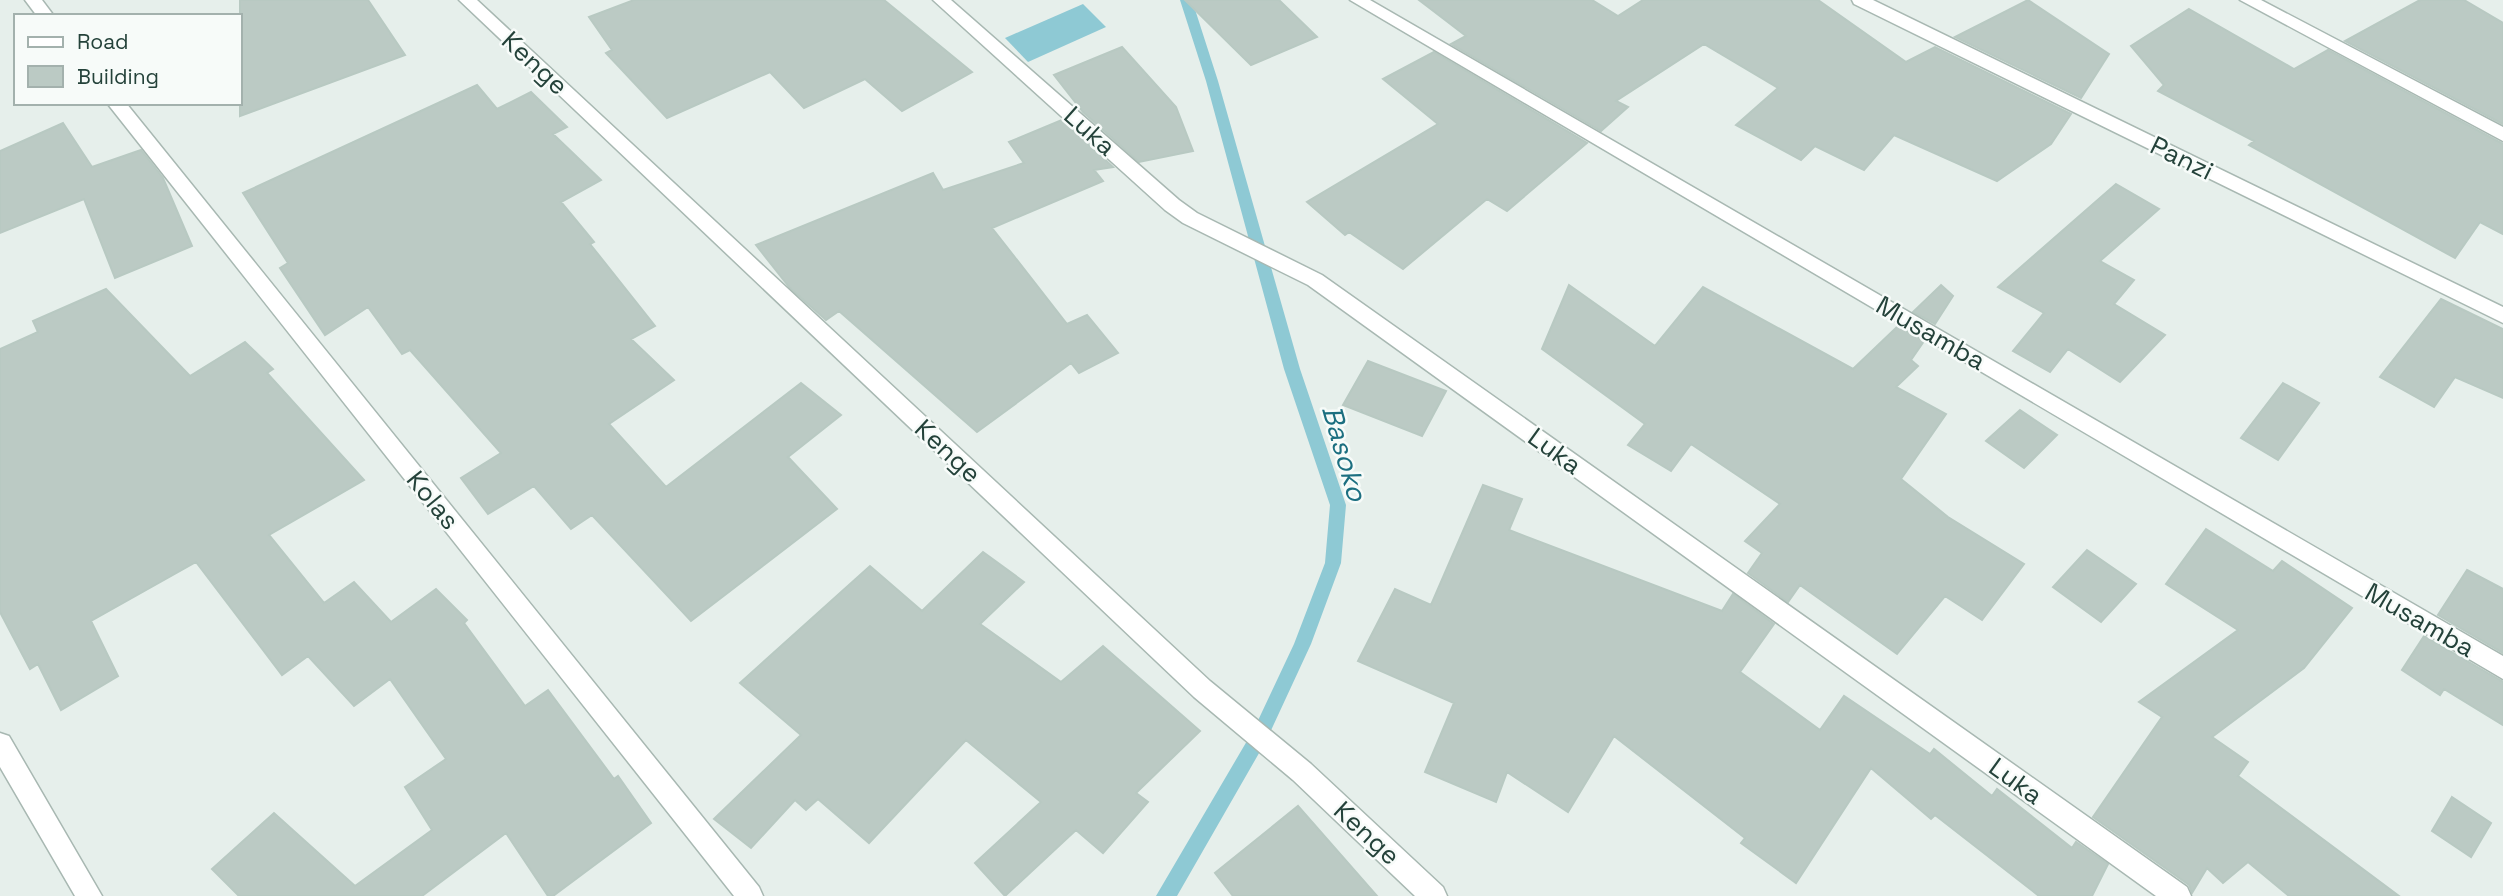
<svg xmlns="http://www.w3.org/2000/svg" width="2503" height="896" viewBox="0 0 2503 896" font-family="'Space Grotesk',sans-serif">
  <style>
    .water { fill: #8ec9d4 }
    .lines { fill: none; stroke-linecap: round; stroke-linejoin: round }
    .stream { fill: #8ec9d4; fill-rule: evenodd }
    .building { fill: #bbcac4; stroke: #b8c9c2; stroke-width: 2 }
    .street-casing { stroke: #a8b8b2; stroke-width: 3 }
    .street { fill: #fff; fill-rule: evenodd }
    .labels { text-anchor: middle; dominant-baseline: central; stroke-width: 5; stroke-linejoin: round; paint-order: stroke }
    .street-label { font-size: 26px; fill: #24423a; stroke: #f7fbf9 }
    .water-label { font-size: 28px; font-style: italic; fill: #1c6f80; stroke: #f7fbf9 }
  </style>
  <rect width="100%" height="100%" fill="#e6efeb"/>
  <path class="water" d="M1083,4l23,23 -78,35 -23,-24z"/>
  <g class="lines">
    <path class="stream" d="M1180,0h12l26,81 82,288 46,136 -5,58 -30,81 -45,97 -89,155h-21l98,-167 40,-85 31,-81 5,-58 -46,-136 -78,-288z"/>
  </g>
  <path class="building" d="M240,0h128l37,55 -165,61z
    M634,0h250l88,72 -70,39 -37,-32 -61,29 -34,-36 -103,46 -61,-65 6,-3 -23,-33z
    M1185,0h94l38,37 -66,28z
    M1419,0h173l26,16 25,-16h175l88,62 29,-15 136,67 -20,30 -54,37 -103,-46 -30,35 -49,-24 -14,14 -65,-35 42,-37 -74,-44 -88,57 12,6 -27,24 -150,-87 15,-8z
    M2028,0l81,54 -28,44 -126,-61z
    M2420,0h44l39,23v101l-158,-83z
    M2189,9l105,60 34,-19 175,94v90l-23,-12 -25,36 -206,-113 5,-4 -96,-50 6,-6 -33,-39z
    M1122,47l54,60 17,44 -54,11 -56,-50 -29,-37z
    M1434,52l153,91 -80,68 -20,-12 -84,70 -54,-37 -4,3 -38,-33 131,-78 -55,-45z
    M477,85l20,24 34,-17 36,35 -14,7 48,46 -40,22 33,40 -4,2 65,82 -24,13 43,41 -65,44 57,63 135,-104 40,32 -53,42 49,52 -146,112 -99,-106 -21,14 -37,-43 -46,28 -27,-36 40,-25 -91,-103 -8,4 -34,-47 -43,28 -45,-67 8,-5 -45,-70z
    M1062,120l51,47 -19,3 9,11 -111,47 75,96 20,-9 31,38 -39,20 -8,-10 -94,69 -138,-121 -13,9 -36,-32 -34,-43 177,-72 10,17 81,-27 -15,-21z
    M63,123l29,44 49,-17 22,28 29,68 -77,32 -31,-79 -84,34v-82z
    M2116,184l43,25 -59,52 34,19 -20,24 51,31 -45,47 -52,-33 -18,23 -37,-21 31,-38 -46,-26z
    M1569,285l86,61 48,-59 150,82 45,-43 26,15 -13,19 7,6 -22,21 50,27 -45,65 47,38 76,47 -42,56 -37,-24 -48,58 -97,-69 -12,17 -40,-29 14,-20 -17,-12 35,-37 -89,-60 -20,27 -43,-26 17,-21 -103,-75z
    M1941,285l12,11 -18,28 -22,-12z
    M106,289l84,87 55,-34 28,27 -6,4 97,107 -95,55 55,68 30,-21 37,40 45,-33 31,31 -3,3 61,83 23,-16 66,89 4,-3 33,47 -98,73h-5l-42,-63 -84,63h-183l-27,-27 62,-56 81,73 77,-56 -27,-43 41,-28 -56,-80 -36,27 -46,-50 -26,19 -86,-113 -105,59 27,55 -57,34 -23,-46 -8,5 -30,-57v-263l38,-17 -5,-11z
    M2441,299l62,30v69l-48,-21 -21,30 -54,-30z
    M1368,361l78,30 -24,45 -79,-31z
    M2283,383l36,20 -41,57 -37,-22z
    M2020,410l37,25 -33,33 -38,-27z
    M1483,485l39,14 -13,31 213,81 11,-17 41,30 -34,48 80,58 24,-34 86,58 4,-5 58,47 5,-7 75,59 4,-6 32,22 -16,32h-53l-104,-81 -4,4 -60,-51 -75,115 -55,-40 4,-5 -131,-102 -46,76 -61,-40 -11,30 -71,-30 29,-69 -96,-42 37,-72 36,16z
    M2206,529l67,42 9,-10 70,47 -48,60 -92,69 36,25 -10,14 161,120h-110l-41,-34 -25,21 -16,-15 -15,25 -3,-8 -96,-68 69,-100 -23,-15 99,-72 -72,-46z
    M2087,550l49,34 -35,38 -48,-35z
    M983,552l41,30 -44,42 81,58 42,-36 97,85 -64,62 12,9 -45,51 -27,-23 -71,66 -30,-33 66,-61 -75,-62 -97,103 -51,-44 -12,11 -11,-10 -44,48 -37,-29 87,-84 -61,-52 130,-117 52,45z
    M2467,570l36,19v64l-65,-38z
    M2424,636l79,46v43l-59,-36 -4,6 -38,-25z
    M2452,797l39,26 -20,34 -39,-26z
    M1298,806l79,90h-144l-18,-23z"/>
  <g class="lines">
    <defs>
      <path id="street" d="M25,0h17l12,16h-17z
        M459,0h18l733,681 101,83 132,123 4,9h-32l-122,-116 -99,-83z
        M933,0h18l228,200 18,13 125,62 865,612 4,9h-35l-848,-611 -125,-62 -18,-13z
        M1350,0h20l1133,656v23z
        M1852,0h21l630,307v16l-649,-319z
        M2240,0h21l242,127v14z
        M107,103h19l633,784 4,9h-29z
        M0,733l9,3 93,160h-27l-75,-129z"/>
    </defs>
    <use href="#street" class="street-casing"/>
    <use href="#street" class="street"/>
  </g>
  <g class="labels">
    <g class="street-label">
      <text transform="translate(535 63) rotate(43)">Kenge</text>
      <text transform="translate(1090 131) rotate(42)">Luka</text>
      <text transform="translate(2182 158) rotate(26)">Panzi</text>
      <text transform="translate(1931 333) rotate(30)">Musamba</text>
      <text transform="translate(948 451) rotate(43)">Kenge</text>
      <text transform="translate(1555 451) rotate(36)">Luka</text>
      <text transform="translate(433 500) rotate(51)">Kolas</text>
      <text transform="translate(2420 620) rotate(30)">Musamba</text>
      <text transform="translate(2016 781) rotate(36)">Luka</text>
      <text transform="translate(1367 833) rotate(43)">Kenge</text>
    </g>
    <g class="water-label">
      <text transform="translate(1345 453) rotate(74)">Basoko</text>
    </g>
  </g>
  <rect x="14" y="14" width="228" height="91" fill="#f7fbf9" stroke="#a3b1ad" stroke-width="2"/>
  <rect x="28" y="37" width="35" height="10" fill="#ffffff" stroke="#a3b1ad" stroke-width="2"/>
  <text x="77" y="49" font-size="21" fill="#24423a">Road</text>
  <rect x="28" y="66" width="35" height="21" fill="#bbcac4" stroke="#a3b1ad" stroke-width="2"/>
  <text x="77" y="84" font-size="21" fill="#24423a">Building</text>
</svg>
